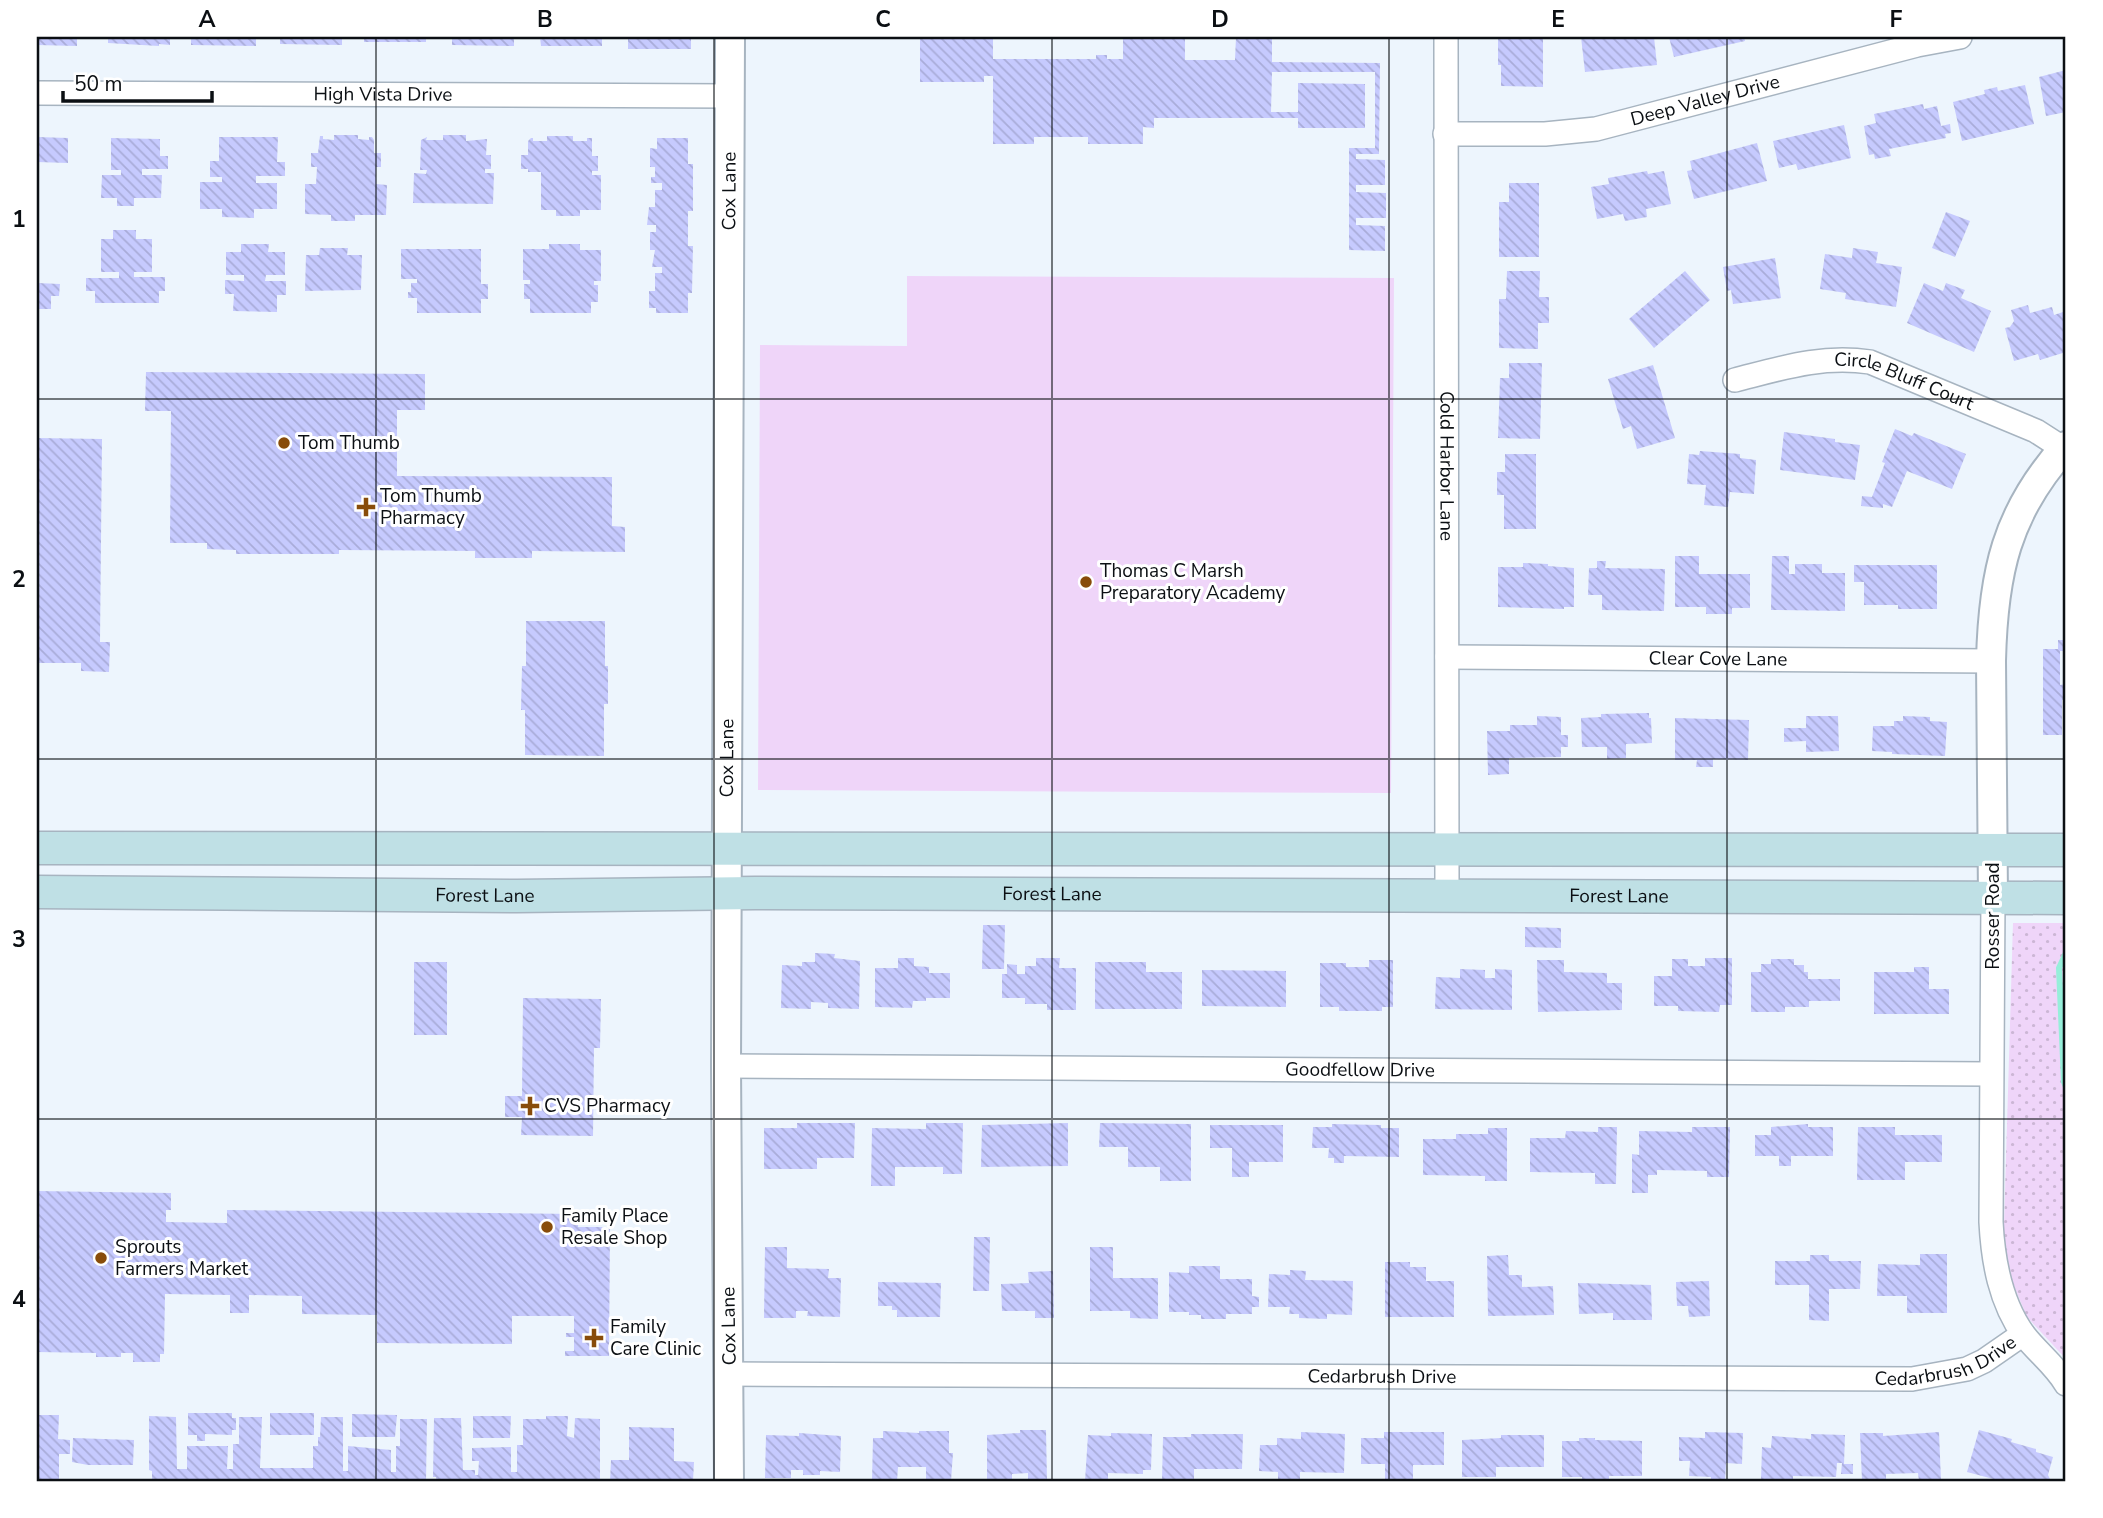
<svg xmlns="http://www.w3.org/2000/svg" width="2103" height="1518" viewBox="0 0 2103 1518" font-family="'Nunito Sans',sans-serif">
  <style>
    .park { fill: url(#park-dots) }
    .pitch { fill: #efd5f9 }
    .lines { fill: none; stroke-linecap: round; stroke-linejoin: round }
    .stream { stroke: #96efda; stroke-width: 6 }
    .building { fill: url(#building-back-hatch) }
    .minor-casing { stroke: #a7b4c0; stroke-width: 26 }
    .tertiary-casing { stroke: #a7b4c0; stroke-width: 32 }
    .secondary-casing { stroke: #a7b4c0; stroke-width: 35 }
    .minor { stroke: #fff; stroke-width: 23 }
    .tertiary { stroke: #fff; stroke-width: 28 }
    .secondary { stroke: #bfe0e5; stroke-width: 32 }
    .grid { fill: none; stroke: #0b0f13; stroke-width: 2; stroke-opacity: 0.55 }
    .poi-dot { fill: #884c0a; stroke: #fff; stroke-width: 2.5 }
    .labels { text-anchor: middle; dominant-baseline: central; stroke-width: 6; stroke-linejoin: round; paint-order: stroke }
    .street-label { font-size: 19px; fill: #0b0f13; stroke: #fff }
    .poi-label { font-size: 19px; fill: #0b0f13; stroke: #fff; text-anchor: start }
    .neatline { fill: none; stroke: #0b0f13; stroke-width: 2.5 }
    .grid-label { font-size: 23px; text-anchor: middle; font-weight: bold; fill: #0b0f13 }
  </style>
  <defs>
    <pattern id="park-dots" width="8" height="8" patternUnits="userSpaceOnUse" patternTransform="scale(1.75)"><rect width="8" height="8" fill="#efd5f9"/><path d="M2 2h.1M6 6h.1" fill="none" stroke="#ccb6d5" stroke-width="1.8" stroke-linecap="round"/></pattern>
    <pattern id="building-back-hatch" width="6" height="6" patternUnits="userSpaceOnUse" patternTransform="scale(1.75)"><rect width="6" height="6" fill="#c6cafe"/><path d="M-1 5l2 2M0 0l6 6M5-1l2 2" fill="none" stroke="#a9acd9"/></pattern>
  </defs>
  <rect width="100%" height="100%" fill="#edf5fd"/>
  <path class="park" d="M2013,923h53v436l-39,-42 -24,-57z"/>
  <path class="pitch" d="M907,276l487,2 -3,515 -633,-3 2,-445 147,1z"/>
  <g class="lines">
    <path class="stream" d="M2066,953l-7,15 5,114 2,5"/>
  </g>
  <path class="building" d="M37,37h40v9l-40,-1z
    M108,37h62v8l-11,-1v2l-51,-3z
    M191,37h65v9l-65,-1z
    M280,37h62v8l-62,-1z
    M364,37h62v5h-62z
    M452,37h62v9l-62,-1z
    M540,37h62v9h-61z
    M628,37h63v12h-63z
    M920,37h73v22h103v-4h11v4h16v-22h62v23h50l1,-23h36v25l108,1 -1,91h-23v5l29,1v25h-29v7l30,1v25h-30v7l29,1v25l-36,-1v-102h26v-76h-103l-1,40h27v-29l67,1v44h-67v-10h-144v10l-11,-1v17h-55v-7h-54v7h-41v-68h-9v6h-64z
    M1498,37h45v50l-42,-1v-21h-3z
    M1581,37h73l3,28 -72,7z
    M1669,37h75l1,4 -71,16z
    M2066,70v42l-20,4 -7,-39z
    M2025,85l9,39 -72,17 -9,-39 32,-8 -1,-4 13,-3 1,4z
    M1923,104l1,5 13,-3 4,20 9,-2 1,9 -6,1 1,4 -57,11 2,7 -16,3 -1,-5 -5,1 -5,-29 12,-3 -2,-9z
    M1844,125l7,33 -53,12 -2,-6 -17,4 -6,-27z
    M334,135h24v4l11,1v-3h3l2,3v13h7v14h-5v17l11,1 -1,30h-31v6h-24v-6l-26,-1v-30h11l1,-17h-6v-14h7l2,-17h3v3l11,1z
    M443,135h23v6l21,-2 -1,16h5v14h-6v4h9l-1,31 -80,-1 1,-30 12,1 1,-4h-7l1,-30 6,-3 -1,3h17z
    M547,136h26v5h14v-3h5v18h6v15h-6v4h9v35h-21v6h-24v-6h-15v-38h-13v-3h-7v-14h7v-14l3,-3h2v3h14z
    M37,137l31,1v25l-31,-1z
    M219,137h59l-1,25h8v14h-29v7h21v26h-23v9l-32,-1v-8h-22v-27h22v-5h-12v-16h9z
    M111,138l49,1v17h8v13h-26v6h20l-1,23h-27v8h-17v-8h-16l1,-23h19v-5h-10z
    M657,138h31v26h5v47h-5v35h5l-1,47h-4v20h-32v-5h-7v-17h6v-18h7v-6h-10l3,-17h-5v-18h6v-7h-9l2,-18h6v-17h7v-7h-11v-6h4v-10h-5v-19l7,1z
    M1757,143l10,38 -73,18 -7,-28 5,-1 -2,-9z
    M1647,171l1,3 16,-3 7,33 -25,5 1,8 -22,4 -2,-7 -26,5 -6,-32 18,-3 -1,-6z
    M1509,183h30v74h-40v-55h10z
    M1946,212l24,9 -15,36 -23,-9z
    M113,230h23v9h16v33h-18v5h31v14h-6v12h-64v-12h-9v-13h33v-6h-18v-33h12z
    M241,244h28l-1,8h17v23h-19l-1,6h21v14h-9v17l-44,-1 1,-17h-9v-14l19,1v-6h-18v-23h15z
    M549,244h31v6h21v31h-7v4h4v17h-7v11h-61v-14h-6v-15h6v-4h-7v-31h26z
    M320,248h28l-1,7h15l-1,35 -56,1 1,-36h13z
    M1853,248l25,4 -2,11 26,4 -6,40 -51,-8 1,-6 -26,-4 5,-35 27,4z
    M401,249h80v35h7v15h-7v14h-64v-15h-9v-6h3v-9h6v-4h-16z
    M1775,258l6,40 -48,6 -2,-14 -4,1 -4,-24z
    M1507,271h33l-1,26h10v26h-11v26l-39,-1v-49h7z
    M1685,271l25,29 -56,48 -25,-29z
    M37,283l23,1 -1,12h-8v13h-14z
    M1924,283l19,8 3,-8 19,7 -4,8 30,13 -17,41 -67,-29z
    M2028,305l2,8 22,-6 2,8 12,-4v41l-26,8 -2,-6 -24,7 -9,-33 5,-1 4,-6 -3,-11z
    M1509,363h33l-2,76 -42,-1 2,-60h9z
    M1653,365l22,73 -38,11 -6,-23 -8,3 -15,-50z
    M146,372l279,2v36h-28v66l215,1v49l13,1v25l-93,-1v7h-57v-7l-136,-1v4h-103v-4l-29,-1v-6h-37l1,-132h-26z
    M1895,429l17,7 2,-3 52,21 -14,35 -45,-18 -15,36 -9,-3v4l-22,-2 1,-10 10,1 13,-34 -3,-1z
    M1784,432l51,7v3l25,3 -5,35 -75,-10z
    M37,438l65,1 -2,203h10l-1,30 -28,-1v-8h-44z
    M1700,451l40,3v4l16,2 -2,34 -24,-2 -2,15 -24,-2 2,-20 -19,-1 2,-30 10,1z
    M1505,454h31v75h-32v-34h-7v-23h8z
    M1675,556h24v18h51v34h-18v6h-26v-7h-31z
    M1772,556h17v18h6v-10h27v9h23v38l-74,-1z
    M1597,561h9l-1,7 60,1 -1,42 -62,-1v-15h-14l1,-27h8z
    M1523,563l25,1v2l26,2v39h-10v2l-66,-2v-40h25z
    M1854,565h83v44h-39v-4h-34v-23h-10z
    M526,621h79v45h3v38h-4v52l-79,-1v-45h-4l1,-44h4z
    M2058,640h8v11h-6v34l6,-1v16h-4v35h-19v-86h15z
    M1649,713v5h2l1,25 -26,1v14l-19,1v-12h-25l-1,-29 20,-1v-3z
    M1537,716l24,1v18h7v12h-7v10l-52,1v16l-21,1 -1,-44h23v-6h27z
    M1806,716h32l1,35 -33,1v-11l-22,1v-14h22z
    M1903,716l27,1v4l17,1 -2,34 -53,-2v-2l-20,-1 1,-25h21v-5h9z
    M1675,718l74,2 -1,40 -35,-1v8h-17l1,-7h-22z
    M983,925h22l-1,44h-22z
    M1525,927l36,1v20l-36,-1z
    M815,953l20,1 -1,4 26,3 -1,48 -31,-1v-5l-17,-1v7l-30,-1 1,-43 20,1v-4h13z
    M898,958h16v8l15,1v6h21v25h-24v3h-13l-1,7 -37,-1v-39h23z
    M1036,958h24l-1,10h17v42h-29v-6h-22v-6h-23v-24h5v-10l10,1v9h8v-8h11z
    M1705,958h27v47h-12l-1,7 -41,-1v-5h-24v-30h18v-17h16v7h17z
    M1771,959h23v6h10v7h4v7h32v22h-31v6h-24v5h-34v-40h10v-8h10z
    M1369,960h24v47h-11v4h-43v-4h-19v-44h26v4h23z
    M1537,960h27v12l43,1v10h15v27l-84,2z
    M414,962h33v73h-33z
    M1095,962h51v10h36v37h-87z
    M1914,967h15v22h20v25h-75v-42h40z
    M1460,969l25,1v8h10v-9l17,1v40l-77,-1 1,-32 24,1z
    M1202,970l84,1v36l-84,-1z
    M523,998l78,1 -1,49h-6l-1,88 -72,-1 1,-18h-17v-21h17z
    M797,1123h58l-1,35h-37v11h-53v-41h33z
    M926,1123h37l-1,51h-19v-7h-48v19h-24l1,-58 54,1z
    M1068,1123v43l-87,1 1,-42z
    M1100,1123l91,1v57h-31v-14h-32v-20h-29z
    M1332,1124l49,1v3h18v29l-55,-1v7h-10v-5h-6l1,-10h-17l1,-21h19z
    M1808,1124v3h25v29h-42v10h-12v-10h-24v-21h16v-8z
    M1210,1125h73v37h-34v15h-17v-29h-22z
    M1598,1127h19l-1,57h-21v-11l-65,-1v-34h35l1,-7 32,1z
    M1692,1127h38l-1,50h-22v-6l-50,-1v5h-9v18h-16v-39l7,1v-24l53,1z
    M1858,1127h37v8h47v27h-37v18h-48z
    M1488,1128h19v53h-22v-5l-62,-1v-36h33v-5h32z
    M37,1191l134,2v17h-5v12l61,1v-13l352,4 -1,13h32l-1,129h-44v-5h9v-14h-8v-4h8v-17h-62v28l-135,-1v-28l-75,-1v-18l-53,-1v18h-19v-18l-65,-1 -1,60h-4v8h-27v-9h-12v4h-25v-4l-59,-1z
    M974,1237h16l-1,54h-16z
    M765,1247h22v21l42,1 -1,9h13l-1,39 -33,-1 1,-5h-12v7h-32z
    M1090,1247h23v31h45v41l-28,-1v-7h-40z
    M1920,1254h27v59h-40v-17h-30l1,-32 42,1z
    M1508,1255l1,20h13v12l31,-1 1,29 -66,1 -1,-60z
    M1810,1255h19v6h32l-1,28h-31v32l-20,-1v-35h-34v-24h35z
    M1385,1262h25v5h16v14h28v36h-69z
    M1189,1266h31v13h32v17l7,1v10h-7v7h-26v5h-25v-4h-12v-3h-20v-40l20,1z
    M1290,1270l16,1 -1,9 48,1 -1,34 -25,-1v5l-28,-1v-4h-10l1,-7h-22l1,-33 21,1z
    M1053,1271l1,47h-19v-7h-33l-1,-27 28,-1 -1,-11z
    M1709,1281l1,35 -21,1 -1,-11h-11l-1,-24z
    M878,1282l63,1 -1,34h-43v-7h-5v-4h-14z
    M1578,1283l73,2 1,35h-39v-7l-34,1z
    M188,1413h44v5h4v12h-4v5l-27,-1v7h-8v-6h-9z
    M270,1413h44v22h-44z
    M352,1414l45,1 -2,22h-43z
    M37,1415h22l-1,24 12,1v14h-11v27h-22z
    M149,1416l27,1 1,52h10v-23h41l-1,23h6v-25h6v-27h23l-2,51h53v-22h5v-9h2l1,-20h22v54h5v-25l43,4v22h5v-26h4v-27h27l-1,62h-274v-10l-3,-1z
    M473,1416h38l-1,22h-37z
    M546,1416h22l-1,20 7,2 1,-20 25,1v62h-164v-4h-3l1,-59h27l2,52h12v5h3l1,-14h-7v-13l39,-1v25h6v-27h6v-26h23z
    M629,1427l45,1v33l20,1 -1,19h-83l1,-21h18z
    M1020,1430h26l1,51h-19v-8l-16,1v7h-25v-46l33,-2z
    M1979,1430l33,9 -1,3 25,7v3l17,5 -5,18 3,6h-50l-34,-9z
    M883,1431l36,2v-2h30v22h4l-2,28h-25v-14h-28l-1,14h-25l1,-43h10z
    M1301,1432l44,2 -1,39 -44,-1v9h-22v-9l-19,-1 1,-26h17v-7l24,1z
    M1384,1432h60v33h-31v16h-28v-17h-24v-26h23z
    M1705,1432l38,1 -1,31 -16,-1 -1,18h-14v-4l-22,-1 1,-15h-11v-24l26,1z
    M1939,1432l2,49h-22l-1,-8 -32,1v7h-24l-2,-48h23v3z
    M799,1433l42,3 -1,36 -20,-1v4h-17v-5h-12v8h-26l1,-43 33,1z
    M1111,1433l41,1 -1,36h-8v4l-35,-1v8h-23l3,-46 23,1z
    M1191,1434h52l-1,35h-48v12h-32l1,-44h28z
    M1811,1434l34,1 -1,29h9v10h-12l1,-11h-5l-1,14 -43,-1v5h-32l1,-34 9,1 1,-12 39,3z
    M1501,1435h43v32h-48v10h-34v-37l39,-2z
    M73,1438l61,2 -1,25h-45l-16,-3z
    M1579,1438h16v2l47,1v35h-33v5h-27v-4h-20v-36h17z"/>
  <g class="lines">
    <defs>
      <g id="minor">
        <path id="s1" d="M1446,37l1,859"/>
        <path id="s2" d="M37,93l693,3"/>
        <path id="s3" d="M1445,134h100l51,-5 321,-84 43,-8"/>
        <path id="s4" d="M1735,380c47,-12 86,-25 135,-18l166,69 28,18"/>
        <path id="s5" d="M1447,657l544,4"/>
        <path d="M1993,898l-2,324c2,39 9,80 33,113 13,17 31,30 42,49"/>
        <path id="s6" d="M726,1066l1265,8"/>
        <path id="s7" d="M729,1374l1183,5 55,-10 17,-8 39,-27"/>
      </g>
      <g id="tertiary">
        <path d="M1993,898l-2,-237c2,-87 15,-149 75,-215"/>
        <path id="s8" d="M729,1481l-3,-415 4,-1029"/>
      </g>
      <g id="secondary">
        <path d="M37,848l2029,2"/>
        <path id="s9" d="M37,892l480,4 238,-3 1311,5"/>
      </g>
    </defs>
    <use href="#minor" class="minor-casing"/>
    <use href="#tertiary" class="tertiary-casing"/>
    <use href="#secondary" class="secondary-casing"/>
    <use href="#minor" class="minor"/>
    <use href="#tertiary" class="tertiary"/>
    <use href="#secondary" class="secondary"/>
  </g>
  <path class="grid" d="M376,37v1444M714,37v1444M1052,37v1444M1389,37v1444M1727,37v1444M37,399h2029M37,759h2029M37,1119h2029"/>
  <g class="poi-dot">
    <circle cx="284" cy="443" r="7"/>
    <path d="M362.5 496.5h7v7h7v7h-7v7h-7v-7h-7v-7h7z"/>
    <circle cx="1086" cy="582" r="7"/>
    <path d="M526.5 1095.5h7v7h7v7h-7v7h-7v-7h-7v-7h7z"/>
    <circle cx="547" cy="1227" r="7"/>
    <circle cx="101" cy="1258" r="7"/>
    <path d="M590.5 1327.5h7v7h7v7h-7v7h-7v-7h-7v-7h7z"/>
  </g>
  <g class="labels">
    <g class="street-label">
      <text stroke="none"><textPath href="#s2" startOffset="346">High Vista Drive</textPath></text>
      <text stroke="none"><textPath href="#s3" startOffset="264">Deep Valley Drive</textPath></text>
      <text stroke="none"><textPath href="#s8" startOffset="1290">Cox Lane</textPath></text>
      <text stroke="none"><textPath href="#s4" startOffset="175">Circle Bluff Court</textPath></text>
      <text stroke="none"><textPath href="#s1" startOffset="429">Cold Harbor Lane</textPath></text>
      <text stroke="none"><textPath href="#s5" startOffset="271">Clear Cove Lane</textPath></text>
      <text stroke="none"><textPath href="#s8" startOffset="723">Cox Lane</textPath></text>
      <text stroke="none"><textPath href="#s9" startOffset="448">Forest Lane</textPath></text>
      <text stroke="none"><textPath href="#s9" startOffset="1015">Forest Lane</textPath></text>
      <text stroke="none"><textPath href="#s9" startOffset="1582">Forest Lane</textPath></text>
      <text transform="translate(1993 916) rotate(-90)">Rosser Road</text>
      <text stroke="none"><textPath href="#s6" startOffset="634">Goodfellow Drive</textPath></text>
      <text transform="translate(729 1326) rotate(-91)">Cox Lane</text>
      <text stroke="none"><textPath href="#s7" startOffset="1220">Cedarbrush Drive</textPath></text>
      <text stroke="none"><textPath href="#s7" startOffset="653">Cedarbrush Drive</textPath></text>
    </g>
    <g class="poi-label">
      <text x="298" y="443">Tom Thumb</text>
      <text x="380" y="496">Tom Thumb<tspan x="380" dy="22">Pharmacy</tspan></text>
      <text x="1100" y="571">Thomas C Marsh<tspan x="1100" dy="22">Preparatory Academy</tspan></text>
      <text x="544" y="1106">CVS Pharmacy</text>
      <text x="561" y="1216">Family Place<tspan x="561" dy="22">Resale Shop</tspan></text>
      <text x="115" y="1247">Sprouts<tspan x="115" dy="22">Farmers Market</tspan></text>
      <text x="610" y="1327">Family<tspan x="610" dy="22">Care Clinic</tspan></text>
    </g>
  </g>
  <rect width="2103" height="1518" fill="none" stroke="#ffffff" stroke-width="77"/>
  <path d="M63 91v10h149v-10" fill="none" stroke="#0b0f13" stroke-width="3.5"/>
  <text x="74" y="91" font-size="21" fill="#0b0f13" stroke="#ffffff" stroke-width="5" paint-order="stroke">50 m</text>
  <rect x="38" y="38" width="2026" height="1442" class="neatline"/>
  <g class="grid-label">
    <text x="207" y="27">A</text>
    <text x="545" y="27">B</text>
    <text x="883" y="27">C</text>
    <text x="1220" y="27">D</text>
    <text x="1558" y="27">E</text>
    <text x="1896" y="27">F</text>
    <text x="19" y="227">1</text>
    <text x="19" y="587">2</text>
    <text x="19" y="947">3</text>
    <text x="19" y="1307">4</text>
  </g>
</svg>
